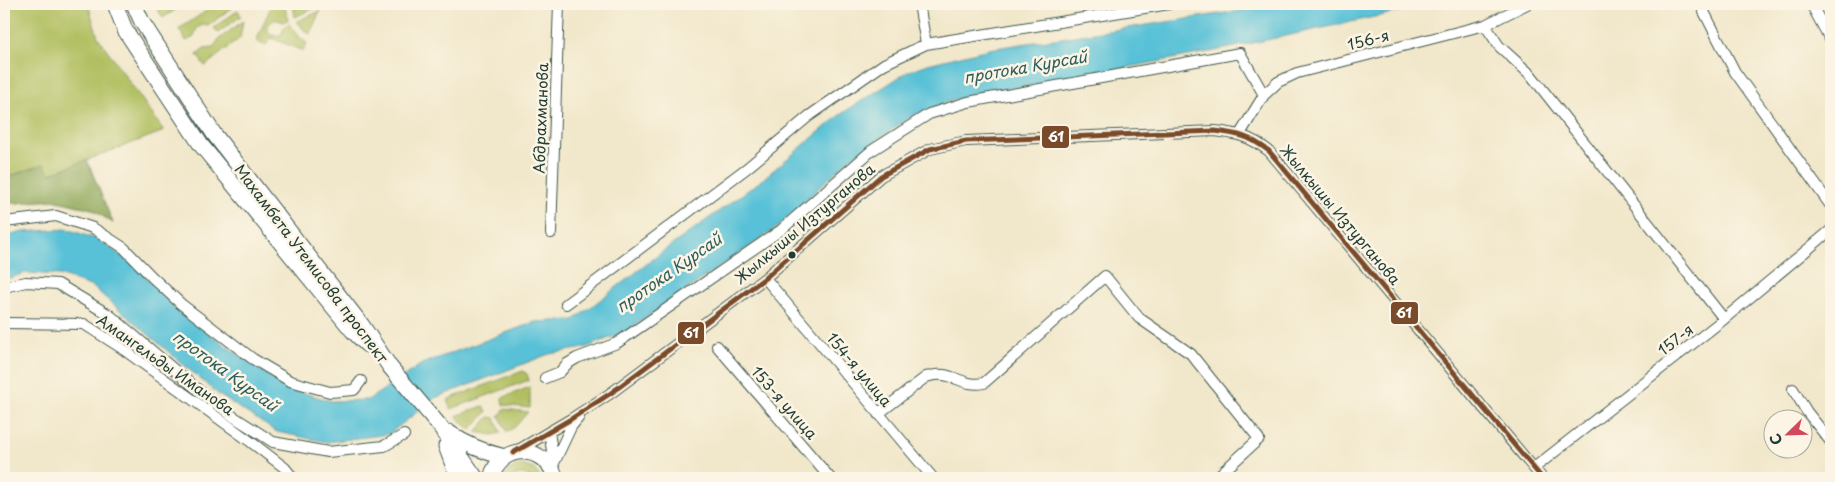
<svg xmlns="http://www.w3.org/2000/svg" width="1835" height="482" viewBox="0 0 1835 482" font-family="'Playpen Sans',sans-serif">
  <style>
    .green { fill: #b1bf61; stroke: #687e4a }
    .forest { fill: #8ca657; stroke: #567246 }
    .water { fill: #59c1d7; stroke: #3c7f86 }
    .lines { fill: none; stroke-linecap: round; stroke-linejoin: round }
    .street-casing { stroke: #3e564a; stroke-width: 12 }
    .secondary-casing { stroke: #3e564a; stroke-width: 17 }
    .street { stroke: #fff; stroke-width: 10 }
    .secondary { stroke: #fff; stroke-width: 15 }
    .bus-1-casing { stroke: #fcf5e5; stroke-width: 9 }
    .bus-1 { stroke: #7a4b2a; stroke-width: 5 }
    .bus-dot { fill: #1f3d34; stroke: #fcf5e5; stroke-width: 2 }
    .labels { text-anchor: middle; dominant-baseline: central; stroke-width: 5; stroke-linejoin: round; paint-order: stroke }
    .street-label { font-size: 15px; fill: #1f3d34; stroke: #fcf5e5 }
    .water-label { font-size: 16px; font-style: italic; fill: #2e5e5d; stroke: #fcf5e5 }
    .line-badge { stroke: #fcf5e5; stroke-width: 2 }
    .badge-label { font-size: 14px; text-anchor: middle; font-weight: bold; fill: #fff }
  </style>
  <rect width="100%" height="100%" fill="#fcf5e5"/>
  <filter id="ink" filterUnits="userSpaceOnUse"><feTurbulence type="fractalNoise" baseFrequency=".02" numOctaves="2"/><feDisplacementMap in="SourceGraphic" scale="10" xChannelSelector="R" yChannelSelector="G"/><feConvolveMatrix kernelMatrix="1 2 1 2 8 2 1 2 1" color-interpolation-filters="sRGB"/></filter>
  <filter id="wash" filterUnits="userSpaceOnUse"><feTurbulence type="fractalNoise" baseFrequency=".0096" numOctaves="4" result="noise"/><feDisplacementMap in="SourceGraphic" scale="20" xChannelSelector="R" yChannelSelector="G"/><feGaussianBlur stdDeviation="1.12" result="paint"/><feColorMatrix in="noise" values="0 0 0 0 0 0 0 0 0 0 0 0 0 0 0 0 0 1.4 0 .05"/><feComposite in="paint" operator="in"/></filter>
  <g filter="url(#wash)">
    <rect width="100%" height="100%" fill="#f1e7ca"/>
    <path class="green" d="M4,4h84l10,33 66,94 -77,29 26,63 -21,-14 -39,-9 -49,4z
      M154,4h30l-21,14z
      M217,4h16l2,1 -27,21c-8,-3 -13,3 -14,11l-8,4 -7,-12z
      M272,4h12l4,16 -5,2 -5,-2h-5l-5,6v5l4,4h9l4,-9 4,-2 7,10 11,9 -4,8 -32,-13 -4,6 -3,1 -6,-3 -1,-3z
      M293,4h16l6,4 -20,9z
      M238,10l3,6 -23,17 -4,-5z
      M320,11l-10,23 -5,-3 -8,-10z
      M243,21l-3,17 -35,28 -8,-11 7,-6 9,-1 6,-9z
      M523,371l4,3 2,6 -78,29 -3,-6 1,-4z
      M530,387v21l-27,-3 -1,-7z
      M483,406l4,6 -17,18 -14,-14z
      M504,409l24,3 -13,15 -8,5 -8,-17 3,-2z
      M489,417l6,1 6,15 -8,2 -17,-3z
      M522,465l12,4 7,9h-10l-8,-4 -7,1 -3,3h-9l6,-9z"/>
    <path class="forest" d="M87,160l26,63 -21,-14 -39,-9 -49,4v-26l40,-14 5,10z"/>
    <path class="water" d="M1278,4h157l-220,47 -263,49 -40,16 -64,44 -69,66 -154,106 -41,16 -35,6 -114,44 -46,36 -62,8 -50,-10 -58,-37 -126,-108 -33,-12 -35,-2 -21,7v-43l19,-5 44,-3 32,11 39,28 39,43 107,76 47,14 37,-1 54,-36 113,-42 39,-2 91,-70 93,-67 83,-69 68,-43 19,-7 61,-15 270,-41z"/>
  </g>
  <g filter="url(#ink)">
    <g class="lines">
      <defs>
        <path id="street" d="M919,4l7,40
          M1700,4l35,68 96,134
          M1811,4l20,37
          M1485,25l14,21 32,29 193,244
          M1240,134l24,-39 14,-13 19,-9 188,-48 42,-21
          M4,222l52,-6 37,12 31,20 28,29 29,27 72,55 37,22 40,11 24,-2 7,-9
          M551,233l8,-229
          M765,278l168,200
          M4,287l22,-5 32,2 53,32 86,73 37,28 39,25 55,10 56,-6 20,-11
          M566,304l181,-136 62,-52 75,-52 42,-20 243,-40
          M4,323l80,1 36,23 131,95 34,26 8,10
          M717,346l113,132
          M545,378l15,-6 7,-8 10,-6 40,-15 164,-113 90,-79 58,-37 39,-12 272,-49 24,42
          M1793,389l14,23 24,30
          M878,414l48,-37c25,-9 35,11 58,6l121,-107 34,42 52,36 68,85 -43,39
          M549,432l5,31
          M515,452l56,-33 40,-26 154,-115 116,-102 49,-27 36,-8 249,-10c24,3 34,5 54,20l273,327
          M554,463l17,-36 8,-10
          M1534,468l190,-149 107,-89"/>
        <path id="secondary" d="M115,4l10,26 76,115 151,185 15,15
          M134,4l8,18 72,112 147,190 29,43 49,58 37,53
          M448,432c18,13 35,20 57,25
          M446,446l12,32
          M491,478c10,-36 53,-34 65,0"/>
      </defs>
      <use href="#street" class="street-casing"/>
      <use href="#secondary" class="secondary-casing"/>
      <use href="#street" class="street"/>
      <use href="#secondary" class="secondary"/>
      <defs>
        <path id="bus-1" d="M513,453l58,-34 40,-26 154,-115 116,-102 49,-27 36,-8 249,-10c24,3 34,5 54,20l273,327"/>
      </defs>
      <use href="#bus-1" class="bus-1-casing"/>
      <use href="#bus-1" class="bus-1"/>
    </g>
  </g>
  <circle class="bus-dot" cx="792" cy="255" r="4.5"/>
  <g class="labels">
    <g class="street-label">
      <text transform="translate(1368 39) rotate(-14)">156-я</text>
      <text transform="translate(540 118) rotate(-88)">Абдрахманова</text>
      <text transform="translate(1341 214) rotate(50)">Жылкышы Изтурганова</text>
      <text transform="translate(804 223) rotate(-40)">Жылкышы Изтурганова</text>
      <text transform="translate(312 263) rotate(53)">Махамбета Утемисова проспект</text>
      <text transform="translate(1675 339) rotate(-38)">157-я</text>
      <text transform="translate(166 364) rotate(35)">Амангельды Иманова</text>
      <text transform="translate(860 369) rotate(50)">154-я улица</text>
      <text transform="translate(785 402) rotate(49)">153-я улица</text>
    </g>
    <g class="water-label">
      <text transform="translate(1025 66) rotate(-10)">протока Курсай</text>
      <text transform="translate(668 272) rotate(-35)">протока Курсай</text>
      <text transform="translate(226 370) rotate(36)">протока Курсай</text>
    </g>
  </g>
  <g class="line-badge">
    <rect x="1041" y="125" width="29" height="24" rx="5" fill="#7a4b2a"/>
    <rect x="1390" y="301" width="29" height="24" rx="5" fill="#7a4b2a"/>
    <rect x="677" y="321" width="28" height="24" rx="5" fill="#7a4b2a"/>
  </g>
  <g class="badge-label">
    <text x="1056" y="142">61</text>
    <text x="1404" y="318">61</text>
    <text x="691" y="338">61</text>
  </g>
  <rect width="1835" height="482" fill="none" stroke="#fcf5e5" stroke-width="20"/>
  <g transform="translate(1788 434) rotate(247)"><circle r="24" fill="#fcf5e5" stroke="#a4ab9e"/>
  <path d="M0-4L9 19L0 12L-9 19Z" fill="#d1495b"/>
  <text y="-8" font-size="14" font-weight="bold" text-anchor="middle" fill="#1f3d34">С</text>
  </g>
</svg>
